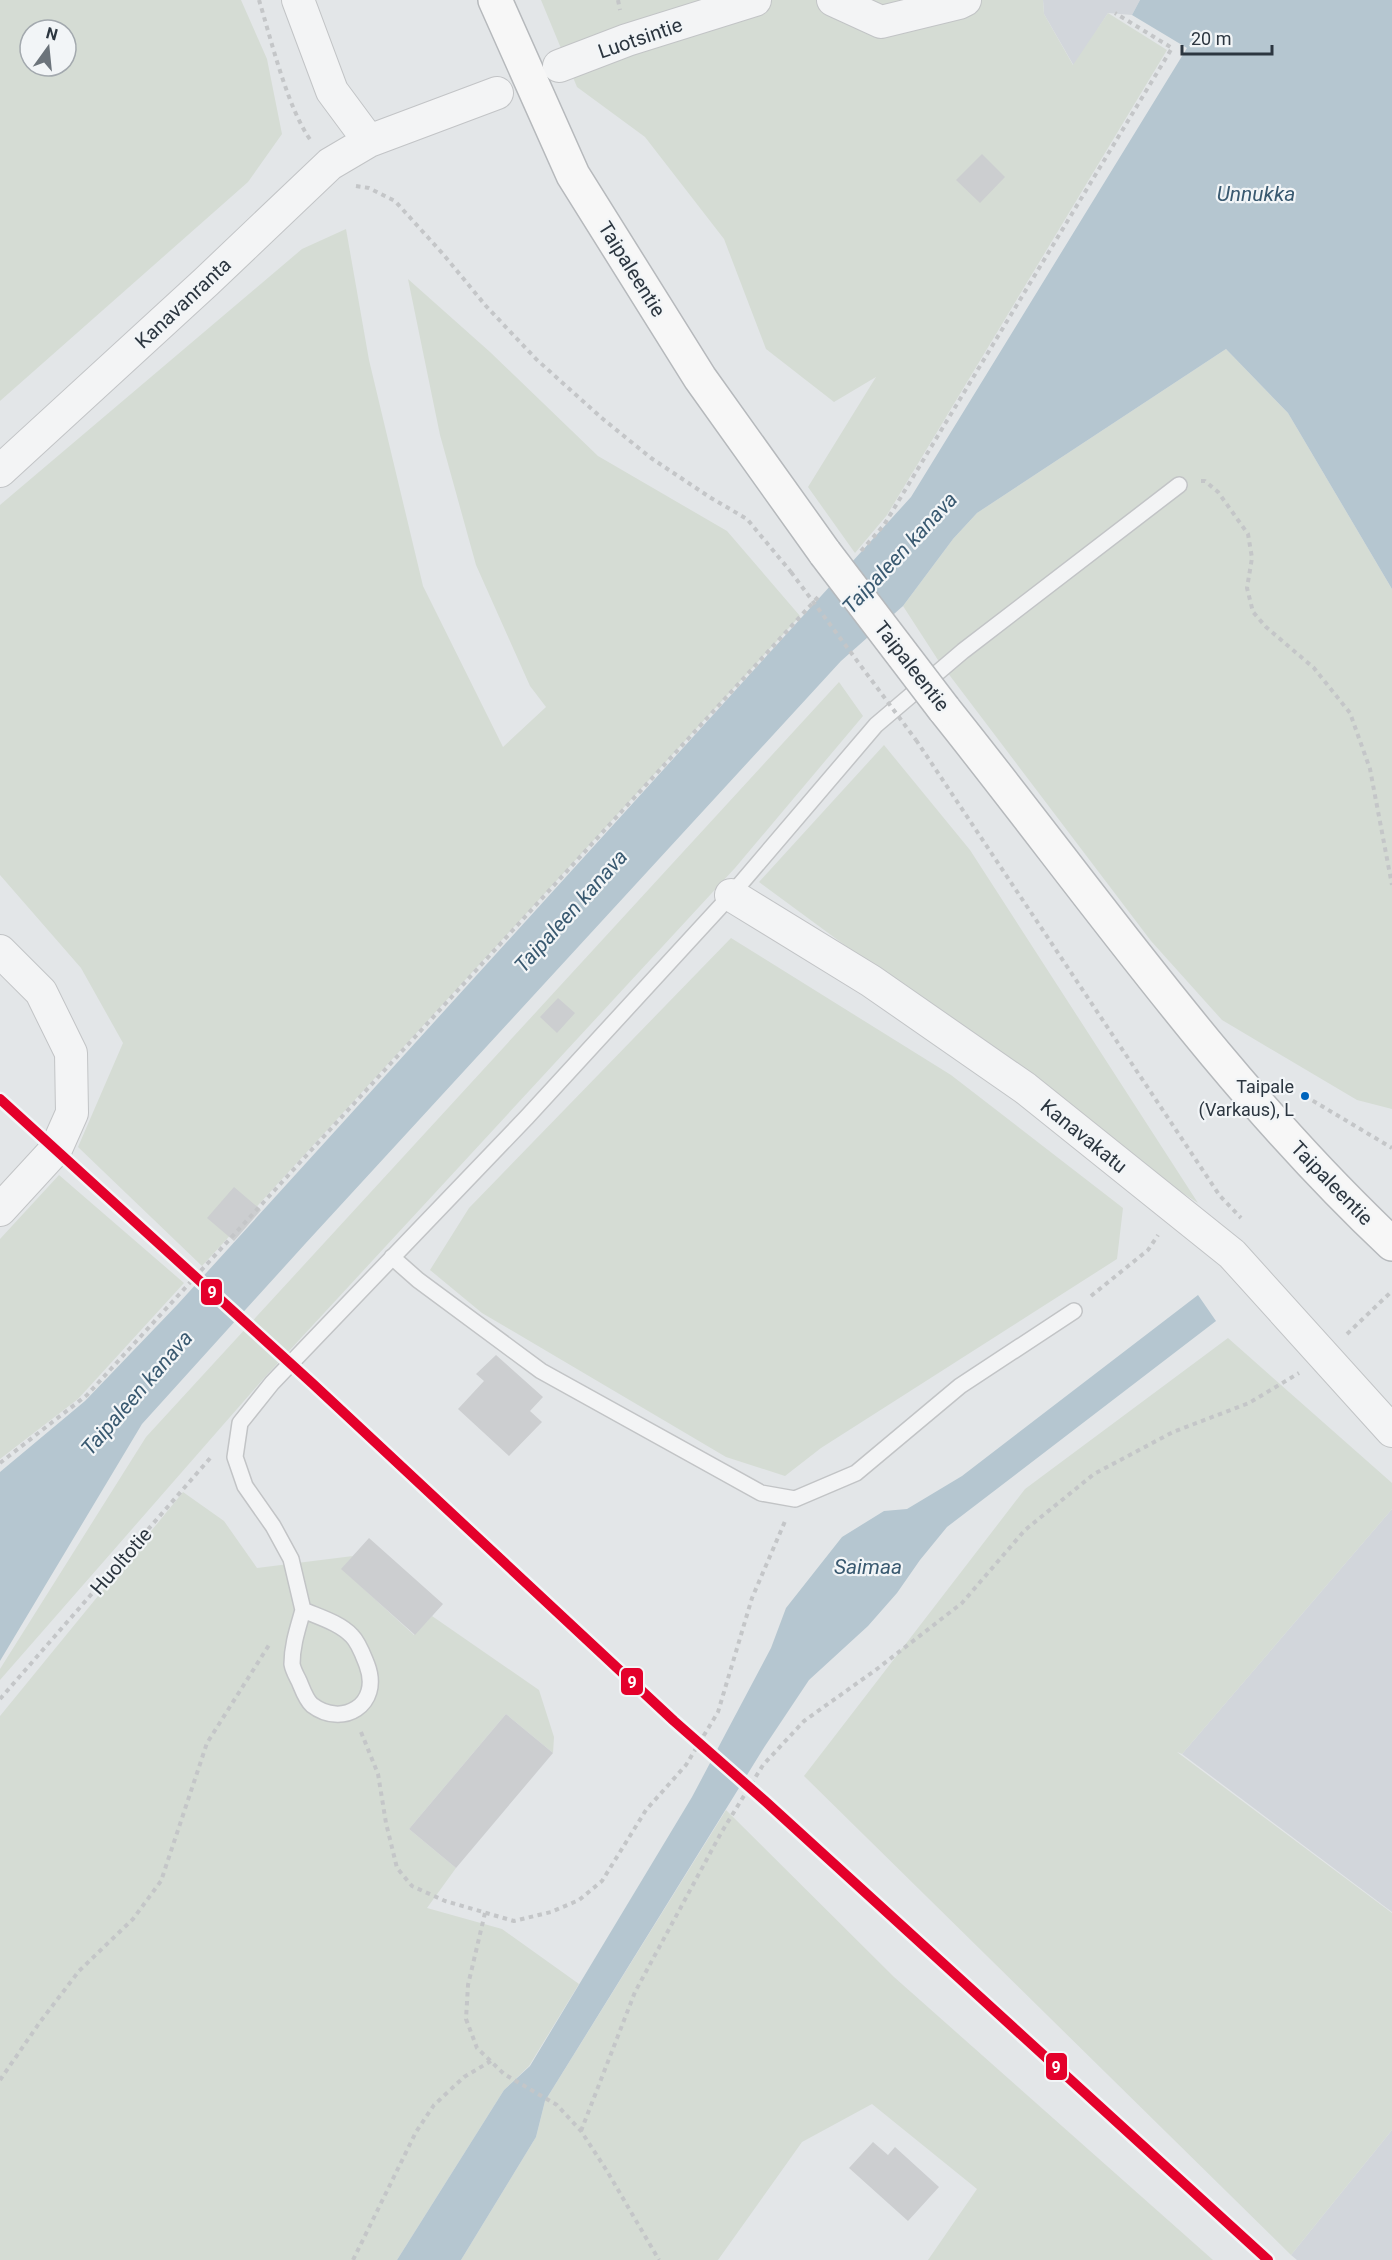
<svg xmlns="http://www.w3.org/2000/svg" width="1392" height="2260" viewBox="0 0 1392 2260" font-family="Roboto,sans-serif">
  <style>
    .built { fill: #d2d6db }
    .green { fill: #d5dcd4; fill-rule: evenodd }
    .water { fill: #b5c6d0 }
    .building { fill: #ccced0 }
    .lines { fill: none; stroke-linecap: round; stroke-linejoin: round }
    .lane-casing { stroke: #c2c4c6; stroke-width: 18 }
    .street-casing { stroke: #c2c4c6; stroke-width: 34 }
    .highway-casing { stroke: #b6b9bc; stroke-width: 36 }
    .path { stroke: #c4c6c8; stroke-width: 4; stroke-dasharray: 4.5 4.5; stroke-linecap: butt }
    .lane { stroke: #f3f4f5; stroke-width: 15 }
    .street { stroke: #f3f4f5; stroke-width: 32 }
    .highway { stroke: #f7f7f7; stroke-width: 33 }
    .highway-bridge-casing { stroke: #b6b9bc; stroke-width: 36; stroke-linecap: butt }
    .path-bridge { stroke: #c4c6c8; stroke-width: 4; stroke-dasharray: 4.5 4.5; stroke-linecap: butt }
    .highway-bridge { stroke: #f7f7f7; stroke-width: 33 }
    .rail-1-casing { stroke: #f2f5f7; stroke-width: 15 }
    .rail-1 { stroke: #e4002b; stroke-width: 10 }
    .bus-dot { fill: #0065bd; stroke: #f2f5f7; stroke-width: 2 }
    .labels { text-anchor: middle; dominant-baseline: central; stroke-width: 4.5; stroke-linejoin: round; paint-order: stroke }
    .bus-label { font-size: 18px; fill: #2c3640; stroke: #f2f5f7; text-anchor: end }
    .street-label { font-size: 20px; fill: #2c3640; stroke: #f2f5f7 }
    .water-label { font-size: 21px; font-style: italic; fill: #395970; stroke: #f2f5f7 }
    .line-badge { stroke: #f2f5f7; stroke-width: 2 }
    .badge-label { font-size: 16px; text-anchor: middle; font-weight: bold; fill: #fff }
  </style>
  <rect width="100%" height="100%" fill="#e3e6e8"/>
  <path class="built" d="M1043,0h97l-8,15 -24,-2 -34,53 -30,-52z
    M1392,1509v403l-210,-158z
    M1392,2130v130h-95l-6,-5z"/>
  <path class="green" d="M0,0h241l26,59 15,75 -34,48 -248,219zM30,30h36v36h-36z
    M541,0h502l1,14 29,51 35,-52 59,37 -280,465 -32,38 -47,-66 68,-110 -42,25 -68,-53 -42,-110 -79,-102 -68,-50z
    M346,229l23,131 54,226 80,161 43,-40 -16,-21 -54,-121 -36,-130 -32,-156 82,73 108,104 129,75 73,85 -598,650 -124,-119 45,-104 -42,-75 -81,-93v-370l302,-256z
    M1226,349l62,64 104,176v520l-35,-9 -135,-80 -71,-79 -213,-281 -35,-54 50,-67 24,-26z
    M839,682l24,34 -128,152 -470,509 -265,303v-11l146,-232z
    M884,745l86,105 228,353 -29,-19 -410,-302z
    M731,938l220,137 172,133 -6,51 -296,189 -36,28 -59,-19 -244,-144 -52,-43 39,-62z
    M59,1175l125,108 -106,116 -78,60v-220z
    M1228,1338l164,145v26l-210,245 -5,-2 215,161v217l-101,125 -487,-479 221,-287z
    M183,1492l41,29 33,47 96,-12 -11,13 72,66 18,-19 107,74 15,47 -1,16 -47,-39 -97,115 47,39 -29,40 75,21 77,55 -50,82 -25,24 -107,170h-397v-544z
    M726,1810l168,167 319,283h-285l49,-71 -105,-85 -70,38 -84,118h-257l75,-123 9,-36z"/>
  <path class="water" d="M1140,0h252v589l-104,-176 -62,-64 -249,164 -24,26 -50,67 -62,55 -536,583 -163,180 -142,237v-189l85,-71 93,-97 733,-807 276,-449 -55,-33z
    M1198,1295l18,26 -269,206 -27,33 -23,33 -29,33 -59,54 -44,66 -220,355 -9,36 -75,123h-64l107,-170 26,-24 162,-269 79,-149 15,-40 56,-71 42,-26 23,-2 55,-33z"/>
  <path class="building" d="M982,154l23,23 -25,26 -24,-23z
    M558,998l17,15 -18,20 -17,-16z
    M234,1187l27,23 -27,31 -27,-23z
    M496,1355l47,42 -13,14 12,11 -33,34 -51,-47 26,-28 -8,-7z
    M369,1538l74,66 -28,31 -74,-66z
    M506,1714l47,39 -97,115 -47,-39z
    M873,2142l15,13 7,-8 44,40 -31,34 -59,-53z"/>
  <g class="lines">
    <defs>
      <path id="lane" d="M392,1257l26,23 123,91 220,122 34,6 61,-26 104,-87 114,-75
        M303,1610c-5,18 -11,35 -11,54 1,6 4,11 7,17 3,7 7,19 13,24 30,23 70,0 55,-40 -4,-10 -8,-22 -15,-29 -12,-13 -33,-19 -49,-26l-12,-51 -18,-33 -28,-40 -10,-29 5,-34 32,-40 255,-266 204,-222 145,-170 87,-74 216,-166"/>
      <path id="street" d="M298,0l34,91 37,50
        M833,0l48,22 78,-19 6,-3
        M559,66l68,-26 128,-40
        M0,471l206,-189 124,-118 39,-23 128,-48
        M731,895l140,86 154,107 207,166 160,177
        M0,951l41,41 30,61 1,60 -16,36 -56,61"/>
      <path id="highway" d="M495,0l78,175 127,203 125,175
        M944,709c145,181 278,375 448,535"/>
    </defs>
    <use href="#lane" class="lane-casing"/>
    <use href="#street" class="street-casing"/>
    <use href="#highway" class="highway-casing"/>
    <path class="path" d="M259,0c12,39 29,111 53,142
      M618,0l2,10
      M356,186l13,2 26,13 48,53 43,52 50,53 67,60 48,39 60,40 36,21 44,53
      M1201,481h4l13,11 30,42 4,24 -5,30 6,24 13,15 48,41 36,45 20,56 22,116
      M861,551l23,-26 288,-477 -57,-35
      M916,740l304,456 21,22
      M1305,1096l87,52
      M1091,1296l57,-46 10,-15
      M1347,1334l45,-43
      M0,1463l87,-68 732,-799
      M0,1699l212,-243
      M361,1732l17,42 8,49 11,45 15,18 33,15 69,20 37,-9 28,-12 23,-19 44,-71 40,-45 32,-53 34,-114 34,-79
      M485,1913l-17,72 -2,34 11,29 27,26 53,31 24,26 26,40 52,89
      M0,2080l40,-58 39,-51 54,-52 28,-38 46,-138 62,-98
      M581,2131l54,-139 86,-159 42,-68 41,-44 73,-52 85,-66 63,-73 69,-56 79,-42 76,-29 50,-30
      M353,2260l63,-128 18,-27 30,-28 27,-16"/>
    <use href="#lane" class="lane"/>
    <use href="#street" class="street"/>
    <use href="#highway" class="highway"/>
    <defs>
      <path id="highway-bridge" d="M825,553l119,156"/>
    </defs>
    <use href="#highway-bridge" class="highway-bridge-casing"/>
    <path class="path-bridge" d="M791,572l125,168"/>
    <use href="#highway-bridge" class="highway-bridge"/>
    <defs>
      <path id="rail-1" d="M0,1099l313,285 361,337 91,80 503,459"/>
    </defs>
    <use href="#rail-1" class="rail-1-casing"/>
    <use href="#rail-1" class="rail-1"/>
  </g>
  <circle class="bus-dot" cx="1305" cy="1096" r="5"/>
  <g class="labels">
    <g class="bus-label">
      <text x="1294" y="1086">Taipale<tspan x="1294" dy="23">(Varkaus), L</tspan></text>
    </g>
    <g class="street-label">
      <text transform="translate(640 38) rotate(-19)">Luotsintie</text>
      <text transform="translate(632 269) rotate(58)">Taipaleentie</text>
      <text transform="translate(183 303) rotate(-43)">Kanavanranta</text>
      <text transform="translate(912 666) rotate(52)">Taipaleentie</text>
      <text transform="translate(1084 1136) rotate(39)">Kanavakatu</text>
      <text transform="translate(1332 1183) rotate(46)">Taipaleentie</text>
      <text transform="translate(121 1561) rotate(-49)">Huoltotie</text>
    </g>
    <g class="water-label">
      <text x="1256" y="194">Unnukka</text>
      <text transform="translate(900 553) rotate(-47)">Taipaleen kanava</text>
      <text transform="translate(571 911) rotate(-48)">Taipaleen kanava</text>
      <text transform="translate(137 1393) rotate(-49)">Taipaleen kanava</text>
      <text x="868" y="1567">Saimaa</text>
    </g>
  </g>
  <g class="line-badge">
    <rect x="200" y="1278" width="23" height="28" rx="6" fill="#e4002b"/>
    <rect x="620" y="1667" width="24" height="29" rx="6" fill="#e4002b"/>
    <rect x="1045" y="2052" width="23" height="29" rx="6" fill="#e4002b"/>
  </g>
  <g class="badge-label">
    <text x="212" y="1298">9</text>
    <text x="632" y="1688">9</text>
    <text x="1056" y="2073">9</text>
  </g>
  <g transform="translate(48 48) rotate(15)"><circle r="28" fill="#f2f5f7" stroke="#a3a9ae" stroke-width="1.5"/>
  <path d="M0-4.5L10 22L0 15L-10 22Z" fill="#6c747b"/>
  <text y="-9" font-size="16" font-weight="bold" text-anchor="middle" fill="#2c3640">N</text>
  </g>
  <path d="M1182 45v9h90v-9" fill="none" stroke="#2c3640" stroke-width="3"/>
  <text x="1191" y="45" font-size="18" fill="#2c3640" stroke="#f2f5f7" stroke-width="4.5" paint-order="stroke">20 m</text>
</svg>
